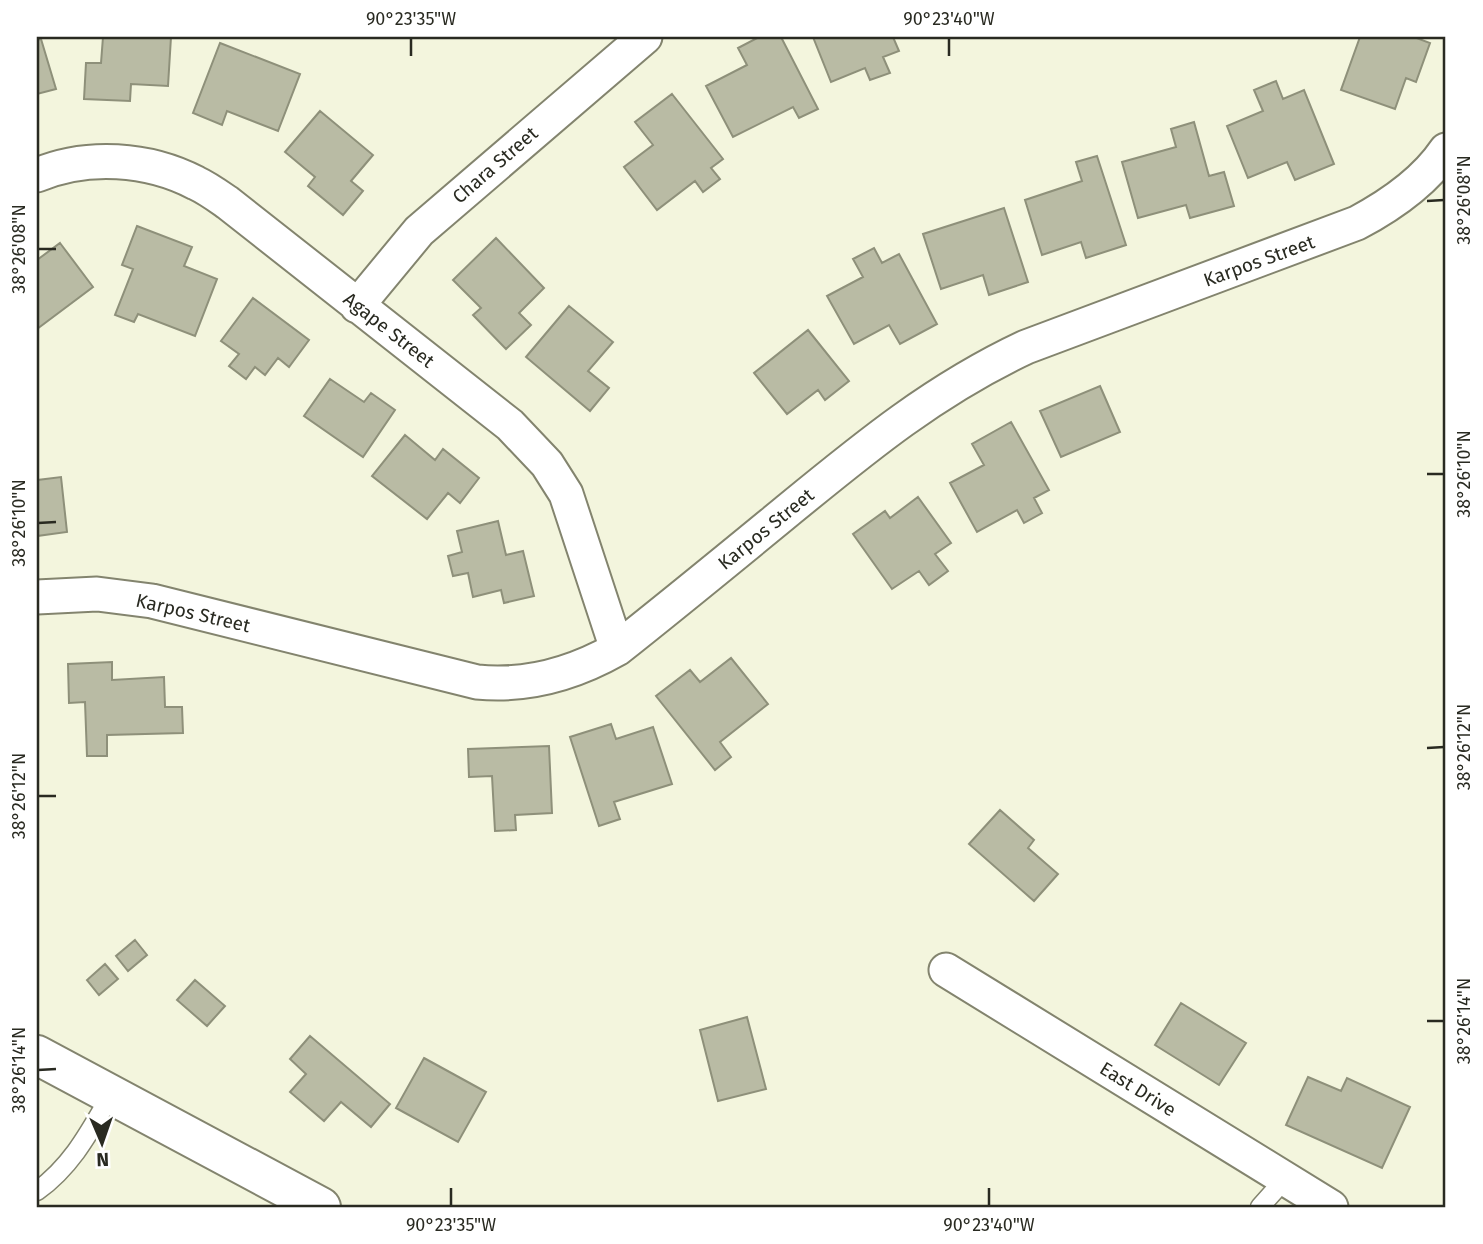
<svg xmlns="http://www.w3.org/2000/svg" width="1483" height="1244" viewBox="0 0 1483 1244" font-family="'Fira Sans',sans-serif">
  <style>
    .building { fill: #b9bba4; stroke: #8e907a; stroke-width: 2 }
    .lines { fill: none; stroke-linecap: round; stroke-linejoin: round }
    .lane-casing { stroke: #83846e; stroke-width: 21 }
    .street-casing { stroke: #83846e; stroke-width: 37 }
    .secondary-casing { stroke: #83846e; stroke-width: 42 }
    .lane { stroke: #fff; stroke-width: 18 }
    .street { stroke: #fff; stroke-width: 33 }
    .secondary { stroke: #fff; stroke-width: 38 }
    .ticks { fill: none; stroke: #292a21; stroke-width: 2.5 }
    .labels { text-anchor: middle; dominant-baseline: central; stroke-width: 5; stroke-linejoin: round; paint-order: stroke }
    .street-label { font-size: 19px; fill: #292a21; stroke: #fff }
    .neatline { fill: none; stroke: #292a21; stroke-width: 2.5 }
    .ticks-label { font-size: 18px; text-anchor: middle; fill: #292a21 }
  </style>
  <rect width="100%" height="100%" fill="#f3f5dd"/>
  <path class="building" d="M103,37h68l-3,49 -37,-2 -1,17 -46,-2 2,-36h15z
    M759,37h22l37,72 -19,9 -6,-11 -60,30 -27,-51 41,-21 -9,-17z
    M813,37h80l6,14 -16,6 7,16 -20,7 -5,-12 -34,14z
    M1360,37h54l16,6 -14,39 -10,-4 -11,31 -54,-19z
    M41,39l15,50 -19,5v-54z
    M220,43l80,31 -22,57 -51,-20 -5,14 -29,-12z
    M1276,81l7,18 21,-9 30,74 -39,16 -8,-18 -39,16 -21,-52 36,-15 -9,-21z
    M672,94l51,65 -12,9 9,11 -17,13 -8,-11 -38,29 -33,-43 29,-22 -18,-23z
    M320,111l53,44 -22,26 12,10 -20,24 -35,-29 7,-9 -30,-25z
    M1194,122l15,54 15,-4 10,34 -44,12 -4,-13 -48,13 -16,-56 54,-15 -5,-18z
    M1097,156l29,89 -40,13 -5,-16 -39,13 -17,-55 57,-19 -6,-19z
    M1004,208l24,74 -39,13 -6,-20 -42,14 -18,-55z
    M137,226l55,21 -8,19 33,13 -22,57 -57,-22 -4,8 -19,-7 18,-46 -11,-4z
    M496,238l48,50 -25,25 12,12 -25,24 -33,-34 8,-7 -28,-28z
    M60,243l33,44 -56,42v-69z
    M874,248l8,15 17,-9 38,70 -37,20 -11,-19 -35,19 -27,-48 36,-19 -10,-18z
    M253,298l56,42 -20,27 -11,-9 -13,17 -10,-8 -9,12 -17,-13 10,-12 -18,-13z
    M569,306l44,36 -25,29 21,17 -19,23 -64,-54z
    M808,330l41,51 -24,19 -7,-10 -31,24 -33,-41z
    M330,379l34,23 7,-9 24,17 -32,47 -59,-41z
    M1100,386l20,46 -59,25 -21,-46z
    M1011,422l38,68 -15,8 8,15 -18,10 -7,-13 -40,22 -27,-49 34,-18 -12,-21z
    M405,435l30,25 8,-11 36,29 -19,25 -12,-10 -21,26 -55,-43z
    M37,475v5l24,-3 6,55 -30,4z
    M918,497l33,46 -16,11 13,17 -19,14 -10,-14 -27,18 -39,-55 32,-23 5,7z
    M498,521l8,34 17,-4 11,45 -30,7 -3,-13 -28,7 -5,-24 -15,3 -5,-20 14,-4 -5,-21z
    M731,658l37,46 -48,38 11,15 -16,13 -59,-74 34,-26 10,12z
    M112,662v18l52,-3 1,30h17l1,26 -76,2v21h-20l-2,-54 -16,1 -1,-39z
    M611,724l5,15 37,-12 19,57 -58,18 6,17 -21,7 -29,-89z
    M549,746l3,67 -37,2 1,15 -21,1 -3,-55 -23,1 -1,-28z
    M1000,810l34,30 -6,8 30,26 -24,27 -65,-57z
    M135,940l12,15 -19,16 -12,-15z
    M105,964l13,15 -19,16 -12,-15z
    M195,980l30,26 -18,20 -30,-26z
    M1181,1003l65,40 -27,42 -64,-40z
    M747,1017l19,72 -48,12 -18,-71z
    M310,1036l80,68 -19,23 -30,-25 -17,19 -34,-29 16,-18 -16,-15z
    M424,1058l62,34 -28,50 -62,-34z
    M1308,1077l33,14 6,-13 63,29 -28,61 -96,-43z"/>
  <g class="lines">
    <defs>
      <path id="lane" d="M37,1191c35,-25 53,-60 74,-96
        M1260,1207l25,-28"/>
      <path id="street" d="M37,175c50,-21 111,-17 159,8 11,5 22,13 32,20l282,222 37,39 19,30 51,155
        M357,306l62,-75 226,-194
        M37,597l60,-3 55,7 325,81c50,5 96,-8 140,-33 57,-45 113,-91 169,-137 78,-64 148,-122 240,-165l331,-124c32,-17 68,-42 89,-73
        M946,970l385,237"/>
      <path id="secondary" d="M37,1055l284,152"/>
    </defs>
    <use href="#lane" class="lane-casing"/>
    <use href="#street" class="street-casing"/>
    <use href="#secondary" class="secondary-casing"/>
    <use href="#lane" class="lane"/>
    <use href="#street" class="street"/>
    <use href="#secondary" class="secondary"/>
  </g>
  <path class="ticks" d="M411,38v18M949,38v18M1427,201l17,-1M38,249h18M1427,474h17M38,523l18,-1M1427,748l17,-1M38,796h18M1427,1021h17M38,1070l18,-1M451,1188v18M989,1188v18"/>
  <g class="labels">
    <g class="street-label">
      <text transform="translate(495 165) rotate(-41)">Chara Street</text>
      <text transform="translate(1259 261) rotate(-20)">Karpos Street</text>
      <text transform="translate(389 330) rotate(38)">Agape Street</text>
      <text transform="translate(766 529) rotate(-39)">Karpos Street</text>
      <text transform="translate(193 613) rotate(13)">Karpos Street</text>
      <text transform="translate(1138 1089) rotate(32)">East Drive</text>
    </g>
  </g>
  <rect width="1483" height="1244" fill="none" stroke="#ffffff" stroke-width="77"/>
  <g transform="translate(102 1143) rotate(178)" stroke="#ffffff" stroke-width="5" paint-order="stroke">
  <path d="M0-5L12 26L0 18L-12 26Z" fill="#292a21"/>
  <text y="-10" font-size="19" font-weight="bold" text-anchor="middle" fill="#292a21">N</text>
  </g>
  <rect x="38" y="38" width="1406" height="1168" class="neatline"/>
  <g class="ticks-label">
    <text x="411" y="25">90°23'35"W</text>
    <text x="949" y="25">90°23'40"W</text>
    <text transform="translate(1464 200) rotate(-90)" y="6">38°26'08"N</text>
    <text transform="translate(19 249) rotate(-90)" y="6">38°26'08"N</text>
    <text transform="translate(1464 474) rotate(-90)" y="6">38°26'10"N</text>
    <text transform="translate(19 523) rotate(-90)" y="6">38°26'10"N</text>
    <text transform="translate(1464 747) rotate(-90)" y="6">38°26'12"N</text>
    <text transform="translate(19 796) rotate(-90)" y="6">38°26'12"N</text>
    <text transform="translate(1464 1021) rotate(-90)" y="6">38°26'14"N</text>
    <text transform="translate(19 1070) rotate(-90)" y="6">38°26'14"N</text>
    <text x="451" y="1231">90°23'35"W</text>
    <text x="989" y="1231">90°23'40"W</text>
  </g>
</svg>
